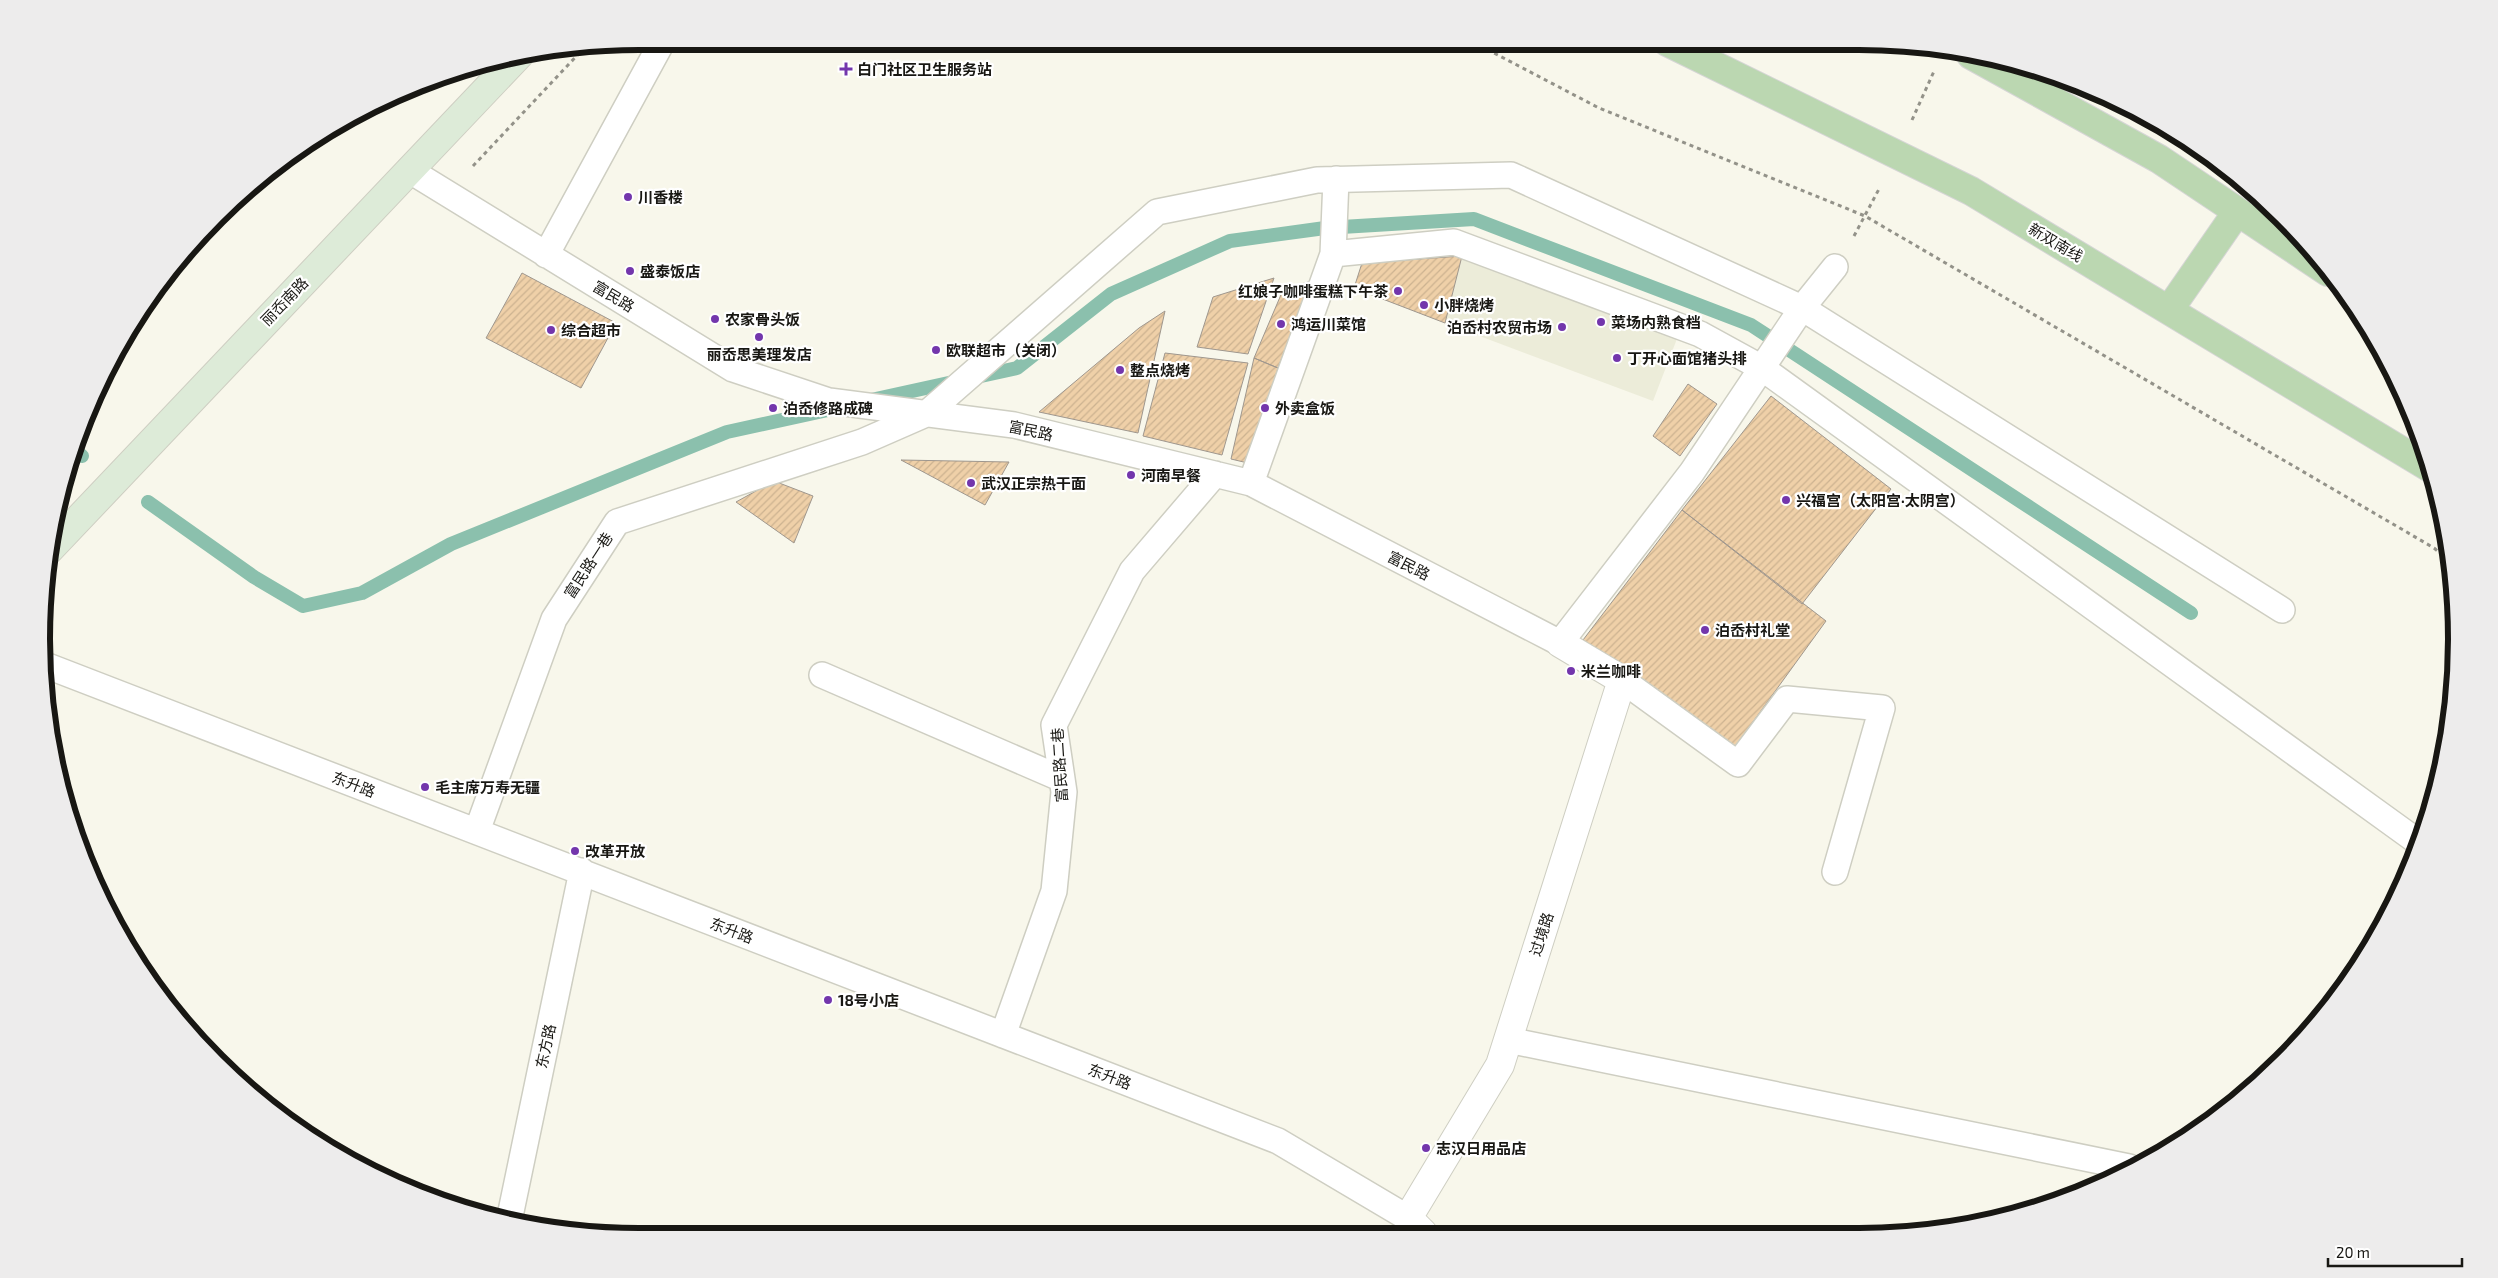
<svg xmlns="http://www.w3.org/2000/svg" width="2498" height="1278" viewBox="0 0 2498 1278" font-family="'Exo 2','Noto Sans SC',sans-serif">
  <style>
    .built { fill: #ececd9 }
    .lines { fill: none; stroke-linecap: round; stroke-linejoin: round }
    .stream { stroke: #8bc0ad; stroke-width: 14 }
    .building { fill: url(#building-hatch); stroke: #9f978e }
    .lane-casing { stroke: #cecec2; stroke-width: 28 }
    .street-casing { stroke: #cecec2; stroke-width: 30 }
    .secondary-casing { stroke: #cecec2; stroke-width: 30 }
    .primary-casing { stroke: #d5d5d5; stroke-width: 30 }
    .path { stroke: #939289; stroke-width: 3; stroke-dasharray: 4 4; stroke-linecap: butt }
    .lane { stroke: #fff; stroke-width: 25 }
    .street { stroke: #fff; stroke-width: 28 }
    .secondary { stroke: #ddebd8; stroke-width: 28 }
    .primary { stroke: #bbd7b1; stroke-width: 28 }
    .poi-dot { fill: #7336ac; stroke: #fff; stroke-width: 2 }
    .labels { text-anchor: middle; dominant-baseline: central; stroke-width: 4.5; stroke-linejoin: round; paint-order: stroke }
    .poi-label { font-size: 15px; font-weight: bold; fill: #181713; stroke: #fff; text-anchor: start }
    .street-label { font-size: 15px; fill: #181713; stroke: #fff }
    .rim { fill: none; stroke: #181713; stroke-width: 6 }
  </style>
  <defs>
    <pattern id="building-hatch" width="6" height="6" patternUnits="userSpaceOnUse" patternTransform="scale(1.25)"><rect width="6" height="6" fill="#efd0a8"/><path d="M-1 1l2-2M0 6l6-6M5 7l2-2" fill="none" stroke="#ccb290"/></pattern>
  </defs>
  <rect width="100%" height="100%" fill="#f8f7eb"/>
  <path class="built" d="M1462,256l218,75 -27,70 -208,-78z"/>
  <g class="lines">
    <path class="stream" d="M871,400l146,-32 94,-74 119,-53 95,-13 149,-9 277,106 440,288
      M75,450l7,6
      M148,502l106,75 49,29 59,-13 89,-49 276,-112 110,-24"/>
  </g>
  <path class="building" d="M1462,256l-17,67 -91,-35 8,-25z
    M522,273l94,50 -35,65 -95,-50z
    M1274,278l-26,76 -51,-7 16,-50z
    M1311,281l-33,87 -24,-10 29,-68z
    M1165,311l-27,122 -99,-21 100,-84z
    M1165,353l83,10 -26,92 -79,-19z
    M1254,358l24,10 -26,96 -21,-5z
    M1688,384l29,20 -37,52 -27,-20z
    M1771,396l120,93 -89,115 -120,-94z
    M901,460l108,2 -24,43z
    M774,481l39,15 -19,47 -58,-41z
    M1682,510l144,111 -92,127 -151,-108z"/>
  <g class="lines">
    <defs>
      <path id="lane" d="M409,170l324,199 96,32 185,24 237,58 309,160 132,-171 110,-164 33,-41
        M1333,254l121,-12 246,92 62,34 656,474
        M546,255l115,-211 -6,-3
        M1251,483l82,-229 3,-75
        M45,665l1233,476 130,77
        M822,675l240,104
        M1622,680l116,84 49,-65 95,9 -47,164
        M477,831l77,-212 63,-97 245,-80 64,-28 231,-202 160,-32 194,-5 291,133 480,302
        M1003,1035l51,-144 10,-99 -10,-67 78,-154 83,-97
        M1508,1040l621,127
        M509,1221l73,-350"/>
      <path id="street" d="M1423,1233l-15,-15 92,-153 122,-385 -62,-37"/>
      <path id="secondary" d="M49,550l472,-497"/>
      <path id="primary" d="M1667,42l304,149 459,277
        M1971,55l188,104 169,113
        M2169,310l68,-98"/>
    </defs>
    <use href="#lane" class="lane-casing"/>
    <use href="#street" class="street-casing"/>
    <use href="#secondary" class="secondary-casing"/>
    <use href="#primary" class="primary-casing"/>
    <path class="path" d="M1473,42l126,66 266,108 569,332 18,15
      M1912,120l23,-51
      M473,166l112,-119
      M1854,236l25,-47"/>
    <use href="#lane" class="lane"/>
    <use href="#street" class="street"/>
    <use href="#secondary" class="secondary"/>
    <use href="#primary" class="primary"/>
  </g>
  <g class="poi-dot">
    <path d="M843.5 61.5h5v5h5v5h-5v5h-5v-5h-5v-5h5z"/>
    <circle cx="628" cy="197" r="5"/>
    <circle cx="630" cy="271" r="5"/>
    <circle cx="1398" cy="291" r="5"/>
    <circle cx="1424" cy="305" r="5"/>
    <circle cx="715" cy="319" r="5"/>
    <circle cx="1601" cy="322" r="5"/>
    <circle cx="1281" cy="324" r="5"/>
    <circle cx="1562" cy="327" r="5"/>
    <circle cx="551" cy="330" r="5"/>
    <circle cx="759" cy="337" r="5"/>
    <circle cx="936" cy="350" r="5"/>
    <circle cx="1617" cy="358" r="5"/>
    <circle cx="1120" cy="370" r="5"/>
    <circle cx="773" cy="408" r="5"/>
    <circle cx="1265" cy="408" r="5"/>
    <circle cx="1131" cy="475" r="5"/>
    <circle cx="971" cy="483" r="5"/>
    <circle cx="1786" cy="500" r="5"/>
    <circle cx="1705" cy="630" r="5"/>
    <circle cx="1571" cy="671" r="5"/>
    <circle cx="425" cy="787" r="5"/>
    <circle cx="575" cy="851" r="5"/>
    <circle cx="828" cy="1000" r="5"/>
    <circle cx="1426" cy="1148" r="5"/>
  </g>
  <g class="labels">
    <g class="poi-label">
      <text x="857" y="69">白门社区卫生服务站</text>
      <text x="638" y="197">川香楼</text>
      <text x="640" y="271">盛泰饭店</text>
      <text x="1388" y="291" text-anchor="end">红娘子咖啡蛋糕下午茶</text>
      <text x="1434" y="305">小胖烧烤</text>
      <text x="725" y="319">农家骨头饭</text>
      <text x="1611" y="322">菜场内熟食档</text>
      <text x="1291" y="324">鸿运川菜馆</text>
      <text x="1552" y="327" text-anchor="end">泊岙村农贸市场</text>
      <text x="561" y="330">综合超市</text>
      <text x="946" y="350">欧联超市（关闭）</text>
      <text x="759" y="354" text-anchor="middle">丽岙思美理发店</text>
      <text x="1627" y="358">丁开心面馆猪头排</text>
      <text x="1130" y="370">整点烧烤</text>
      <text x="783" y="408">泊岙修路成碑</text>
      <text x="1275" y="408">外卖盒饭</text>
      <text x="1141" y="475">河南早餐</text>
      <text x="981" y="483">武汉正宗热干面</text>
      <text x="1796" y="500">兴福宫（太阳宫·太阴宫）</text>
      <text x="1715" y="630">泊岙村礼堂</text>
      <text x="1581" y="671">米兰咖啡</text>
      <text x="435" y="787">毛主席万寿无疆</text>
      <text x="585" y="851">改革开放</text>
      <text x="838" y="1000">18号小店</text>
      <text x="1436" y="1148">志汉日用品店</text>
    </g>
    <g class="street-label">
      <text transform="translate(2056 242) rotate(31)">新双南线</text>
      <text transform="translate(614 296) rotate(31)">富民路</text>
      <text transform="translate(284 301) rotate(-46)">丽岙南路</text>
      <text transform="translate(1031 430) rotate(12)">富民路</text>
      <text transform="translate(588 565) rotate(-57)">富民路一巷</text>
      <text transform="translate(1409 565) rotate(27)">富民路</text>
      <text transform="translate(1059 765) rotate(-94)">富民路二巷</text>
      <text transform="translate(354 784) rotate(21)">东升路</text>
      <text transform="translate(732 930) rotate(21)">东升路</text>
      <text transform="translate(1541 934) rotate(-72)">过境路</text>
      <text transform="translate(545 1046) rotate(-78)">东方路</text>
      <text transform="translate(1110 1076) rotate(21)">东升路</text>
    </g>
  </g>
  <path d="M0 0H2498V1278H0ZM639 50H1859A589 589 0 0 1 2448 639V639A589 589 0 0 1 1859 1228H639A589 589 0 0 1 50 639V639A589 589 0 0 1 639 50Z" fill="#edecec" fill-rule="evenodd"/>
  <path class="rim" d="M639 50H1859A589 589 0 0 1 2448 639V639A589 589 0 0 1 1859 1228H639A589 589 0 0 1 50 639V639A589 589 0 0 1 639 50Z"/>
  <path d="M2328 1258v8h134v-8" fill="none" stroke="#181713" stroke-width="2.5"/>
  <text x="2336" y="1258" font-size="15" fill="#181713" stroke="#ffffff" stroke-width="4" paint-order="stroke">20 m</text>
</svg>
